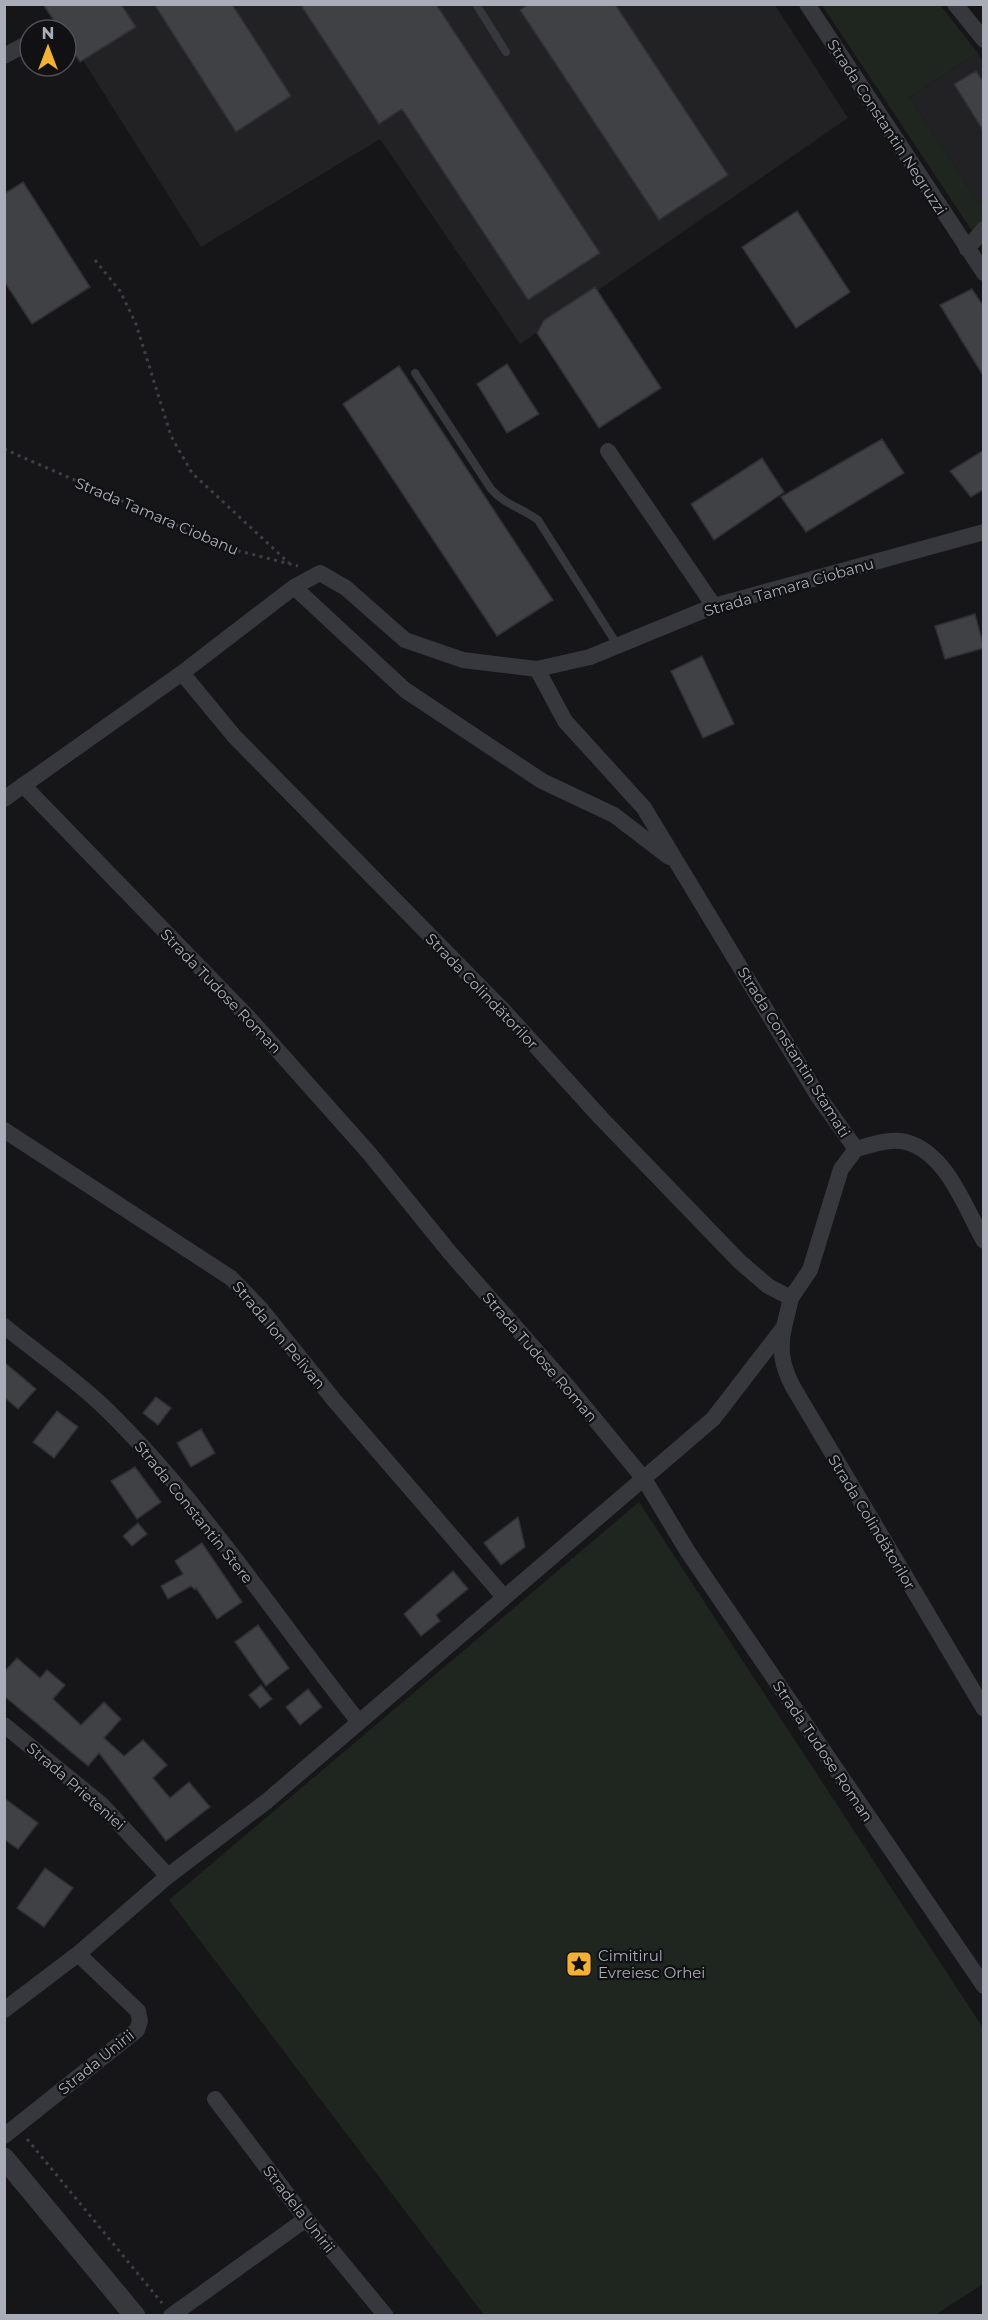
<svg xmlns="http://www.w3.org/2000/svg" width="988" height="2320" viewBox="0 0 988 2320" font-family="Montserrat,sans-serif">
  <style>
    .built { fill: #222225 }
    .green { fill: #1e261f }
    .building { fill: #404145; stroke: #303034; stroke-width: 1.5 }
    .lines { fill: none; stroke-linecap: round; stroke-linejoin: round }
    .path { stroke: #3d3f44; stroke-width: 3; stroke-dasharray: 3 4.5; stroke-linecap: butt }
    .service { stroke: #37383d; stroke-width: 8 }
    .minor { stroke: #37383d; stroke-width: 16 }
    .tertiary { stroke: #37383d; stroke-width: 21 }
    .labels { text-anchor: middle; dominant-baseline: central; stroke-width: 4.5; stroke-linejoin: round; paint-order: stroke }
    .street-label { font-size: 15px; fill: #a8adb8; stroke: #111113 }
    .poi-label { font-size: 15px; fill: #a8adb8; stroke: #111113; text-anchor: start }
  </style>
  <rect width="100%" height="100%" fill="#161618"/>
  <path class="built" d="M48,5h727l73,113 -328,226 -140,-205 -179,108z
    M978,53l6,12 -1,137 -4,1 -70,-106z"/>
  <path class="green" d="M822,5h118l38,48 -69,44 70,106 4,-1v19l-9,13z
    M639,1502l344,526v256l-48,31h-451l-315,-415z"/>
  <path class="building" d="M43,4h78l15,23 -56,35 -14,-22v-10h-6z
    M154,4h78l59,92 -55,36z
    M300,4h136l164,249 -72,47 -126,-191 -23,15z
    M529,4h86l113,171 -69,45 -139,-210z
    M976,71l8,12v49l-30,-48z
    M23,182l67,105 -58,37 -28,-43v-87z
    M797,211l53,81 -54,36 -54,-81z
    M595,287l66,101 -62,40 -62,-95 7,-13z
    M972,289l12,18v70l-44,-72z
    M507,364l32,50 -32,19 -30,-49z
    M399,366l154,234 -56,36 -154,-232z
    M882,439l22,34 -98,59 -25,-35z
    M984,450v39l-13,8 -21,-26z
    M762,458l22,34 -70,48 -23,-36z
    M975,614l9,34 -39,11 -10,-33z
    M702,656l32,68 -31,14 -32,-67z
    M4,1362l32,27 -18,20 -14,-12z
    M156,1397l15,11 -13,17 -15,-12z
    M57,1411l21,16 -24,31 -21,-16z
    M201,1429l14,24 -24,14 -14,-24z
    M135,1467l26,35 -24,17 -26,-38z
    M518,1517l7,30 -24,18 -17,-22z
    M138,1523l9,11 -15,12 -9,-10z
    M202,1543l40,59 -25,17 -21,-31 -2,1 -3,-3 -23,13 -7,-13 22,-12 -8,-13z
    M453,1571l15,18 -32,26 4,6 -19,15 -17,-22z
    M258,1625l31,43 -23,18 -31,-44z
    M17,1658l23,20 7,-8 18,15 -12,14 28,26 23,-23 17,17 -17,19 20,18 19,-16 24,25 -14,13 17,20 19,-16 21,25 -44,34 -67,-88 -11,13 -84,-70v-24z
    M261,1685l11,14 -12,9 -11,-13z
    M308,1689l14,18 -22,18 -14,-18z
    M4,1798l34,25 -20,26 -14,-10z
    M45,1868l28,20 -29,39 -27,-19z"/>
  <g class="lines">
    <path class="path" d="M95,260l25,31 16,33 35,112 21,37 97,90
      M4,449l227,100 67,17
      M27,2139l135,164"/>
    <path class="service" d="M476,4l30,48
      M415,373l76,116c14,16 31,19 47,31l80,126"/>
    <path class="minor" d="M807,4l177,269
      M955,4l29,36
      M4,56l26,-14
      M967,249l17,-20
      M608,451l106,155
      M294,587l111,103 137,91 72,34 55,42
      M537,669l28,52 79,87 174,288 38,53c15,-4 34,-11 50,-7 41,11 59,66 78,99
      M182,673l52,63 269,274 98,108 138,143 29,25 23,12
      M23,785l225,232 121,136 82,101 118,134 75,91 44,73 296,434
      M4,799l178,-126 112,-86 26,-14 26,15 59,52 58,20 74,9 53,-12 124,-51 270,-74
      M4,1130l227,148 29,30 74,92 170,197
      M4,1326c34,28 72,53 103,84 95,93 169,208 252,312
      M784,1327c-5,23 -2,39 9,60l191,322
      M4,1725l97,79 67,72
      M4,2010l74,-56 90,-78 99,-75 446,-382 71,-92 7,-29 19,-28 31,-101 15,-20
      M215,2099l91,120 80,97
      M4,2136l133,-106 3,-9 -2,-10 -60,-57
      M171,2316l135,-97"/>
    <path class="tertiary" d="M4,2158l131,158"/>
  </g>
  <defs>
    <symbol id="sight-square" viewBox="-11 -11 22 22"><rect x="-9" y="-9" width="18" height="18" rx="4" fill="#f2b134" stroke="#111113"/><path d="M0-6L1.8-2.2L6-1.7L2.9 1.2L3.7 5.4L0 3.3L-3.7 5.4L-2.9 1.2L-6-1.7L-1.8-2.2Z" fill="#111"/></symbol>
  </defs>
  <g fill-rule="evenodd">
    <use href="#sight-square" x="564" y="1949" width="30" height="30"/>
  </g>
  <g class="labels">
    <g class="street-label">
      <text transform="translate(887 127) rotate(57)">Strada Constantin Negruzzi</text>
      <text transform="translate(157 516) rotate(23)">Strada Tamara Ciobanu</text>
      <text transform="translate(789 587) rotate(-16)">Strada Tamara Ciobanu</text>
      <text transform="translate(221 991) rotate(46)">Strada Tudose Roman</text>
      <text transform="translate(482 991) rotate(46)">Strada Colindătorilor</text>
      <text transform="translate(794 1052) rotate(58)">Strada Constantin Stamati</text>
      <text transform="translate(279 1335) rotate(50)">Strada Ion Pelivan</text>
      <text transform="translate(540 1357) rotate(49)">Strada Tudose Roman</text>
      <text transform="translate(194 1512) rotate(51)">Strada Constantin Stere</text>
      <text transform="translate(872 1522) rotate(59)">Strada Colindătorilor</text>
      <text transform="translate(823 1751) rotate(56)">Strada Tudose Roman</text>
      <text transform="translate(76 1786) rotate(41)">Strada Prieteniei</text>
      <text transform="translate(96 2062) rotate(-39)">Strada Unirii</text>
      <text transform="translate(299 2209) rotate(52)">Stradela Unirii</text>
    </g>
    <g class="poi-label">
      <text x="598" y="1955">Cimitirul<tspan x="598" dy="17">Evreiesc Orhei</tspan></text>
    </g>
  </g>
  <rect width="988" height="2320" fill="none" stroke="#a8adb8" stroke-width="12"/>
  <g transform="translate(48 48)"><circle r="28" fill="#111113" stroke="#4d4f55" stroke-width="1.5"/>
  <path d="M0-4.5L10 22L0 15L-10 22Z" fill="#f2b134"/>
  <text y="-9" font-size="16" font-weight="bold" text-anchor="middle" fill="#a8adb8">N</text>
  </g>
</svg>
